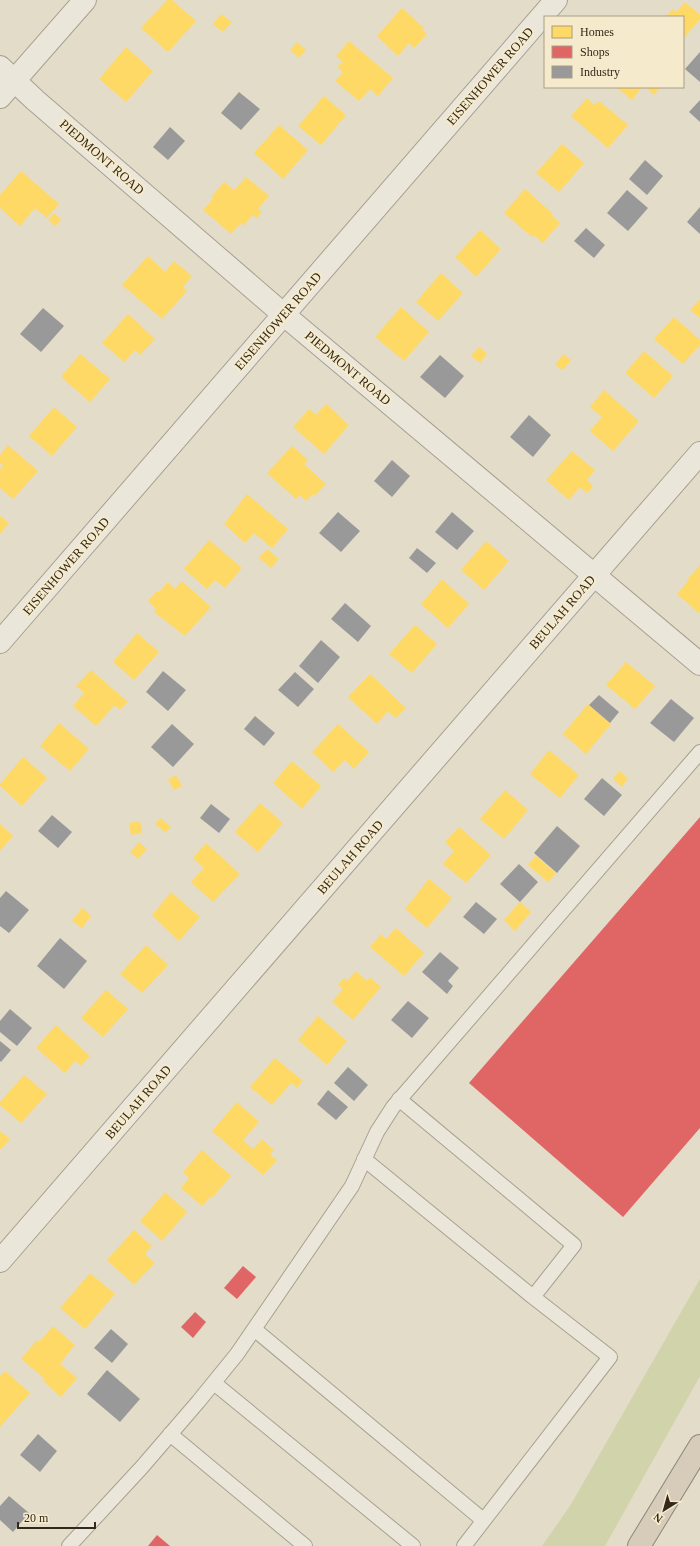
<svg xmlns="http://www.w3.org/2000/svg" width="700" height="1546" viewBox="0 0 700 1546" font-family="Georgia,serif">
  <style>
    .green { fill: #d1d3aa }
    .homes { fill: #ffd966 }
    .shops { fill: #e06666 }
    .industry { fill: #999 }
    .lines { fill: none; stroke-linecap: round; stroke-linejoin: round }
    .lane-casing { stroke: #a7a092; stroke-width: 16 }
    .street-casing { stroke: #a7a092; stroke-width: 24 }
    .highway-casing { stroke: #8c8679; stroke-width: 24 }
    .lane { stroke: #ebe6da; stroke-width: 14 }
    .street { stroke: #ebe6da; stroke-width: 22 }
    .highway { stroke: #d6ccb9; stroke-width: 22 }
    .labels { text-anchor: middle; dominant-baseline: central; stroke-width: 4; stroke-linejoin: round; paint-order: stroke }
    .street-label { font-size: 13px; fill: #34281b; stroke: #f5ebcc }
  </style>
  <rect width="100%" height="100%" fill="#e3dcc8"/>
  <path class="green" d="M700,1279v97l-95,170h-63l28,-40z"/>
  <path class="homes" d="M167,0h5l24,21 -28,31 -27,-24z
    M685,2l15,13v4l-17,20v-22h-18l8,-8 3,3z
    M402,8l22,20 -2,2 5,4 -13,14 -5,-5 -11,13 -21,-20z
    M221,14l11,8 -9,10 -10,-8z
    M349,41l44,37 -15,18 -8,-7 -11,12 -24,-20 8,-9 -6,-5 6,-5 -7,-6z
    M297,42l9,8 -7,8 -9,-8z
    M126,47l27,24 -27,31 -27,-23z
    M616,87h26l-10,13z
    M645,87h16l-7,8z
    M324,96l22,19 -25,30 -23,-19z
    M587,98l7,7 5,-4 29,24 -20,23 -37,-32z
    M279,125l29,25 -25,29 -29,-26z
    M562,144l22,19 -25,29 -23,-19z
    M21,171l38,33 -12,14 -12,-10 -15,18 -20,-18v-13z
    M246,177l23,19 -11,13 4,3 -5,6 -4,-3 -10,11 -2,-3 -10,11 -28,-24 10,-11 -2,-2 13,-15 10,8z
    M525,189l28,25 -2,1 9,8 -17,20 -9,-8 -2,2 -28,-24z
    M54,213l7,6 -5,7 -8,-6z
    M480,230l21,19 -25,28 -21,-20z
    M148,256l17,16 9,-11 18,15 -9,11 4,4 -25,28 -40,-34z
    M441,273l22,20 -25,28 -22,-19z
    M700,299v19l-10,-8z
    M401,307l28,25 -25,29 -29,-24z
    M128,314l27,25 -15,16 -5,-5 -11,12 -22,-19z
    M674,317l26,23v5l-17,19 -29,-25z
    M479,347l8,7 -7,9 -9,-7z
    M644,351l29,25 -19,22 -29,-25z
    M80,354l30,25 -20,23 -29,-25z
    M563,354l8,6 -8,10 -8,-5z
    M604,390l35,31 -26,30 -23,-20 12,-14 -12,-10z
    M326,404l23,21 -25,29 -31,-27 16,-18 7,6z
    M54,407l23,20 -25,29 -23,-20z
    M8,445l30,26 -25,28 -13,-11v-19l3,-3 -3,-3v-8z
    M292,446l16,14 -4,4 22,20 -11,12 -2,-2 -7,7 -6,-6 -4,4 -29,-26z
    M572,451l23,19 -8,10 6,6 -6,7 -7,-6 -11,13 -23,-20z
    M247,494l41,35 -16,19 -18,-15 -9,10 -21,-19z
    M0,516l9,7 -9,11z
    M209,540l33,28 -17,20 -10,-8 -8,9 -23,-20z
    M486,541l23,20 -25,29 -23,-20z
    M267,549l12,10 -8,9 -12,-10z
    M700,565v46l-1,2 -22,-19 11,-13 -1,-1z
    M442,579l27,25 -21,24 -27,-24z
    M182,581l29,26 -26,29 -31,-24 2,-3 -8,-8 9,-10 2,1 9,-10 7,7z
    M415,625l22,19 -25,29 -23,-19z
    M137,633l22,19 -25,28 -21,-18z
    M626,662l29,24 -20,23 -29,-24z
    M91,670l37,32 -8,8 -5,-5 -19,21 -23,-20 11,-13 -8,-7z
    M370,674l36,34 -10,10 -8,-7 -11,13 -29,-27z
    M588,704l23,20 -25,30 -23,-20z
    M59,723l30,26 -19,22 -30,-25z
    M338,724l31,28 -15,17 -9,-9 -12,12 -21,-20z
    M549,750l30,25 -19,23 -30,-24z
    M23,757l24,21 -25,28 -22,-20v-2z
    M292,761l29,25 -19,23 -29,-26z
    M619,771l9,7 -6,9 -9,-8z
    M176,775l6,11 -8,4 -6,-10z
    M505,790l23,20 -24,29 -24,-20z
    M260,803l23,20 -25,29 -23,-20z
    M161,818l10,9 -5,6 -11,-9z
    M140,821l2,12 -11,2 -2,-12z
    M0,824l13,12 -13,15z
    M459,827l32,28 -25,28 -23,-19 11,-13 -9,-9z
    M139,842l8,7 -9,10 -8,-7z
    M206,843l34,31 -27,28 -22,-20 13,-14 -11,-10z
    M536,856l20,17 -8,9 -20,-17z
    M429,879l23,19 -25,30 -22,-19z
    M171,892l29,25 -21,24 -27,-26z
    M520,902l11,10 -16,19 -11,-11z
    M82,908l9,8 -9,12 -10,-7z
    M396,928l28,25 -20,23 -34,-29 11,-13 5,5z
    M146,945l22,20 -26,28 -22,-19z
    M356,971l11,10 3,-4 11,10 -28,33 -21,-18 11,-13 -5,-4 6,-7 3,3z
    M106,990l22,19 -25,28 -22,-19z
    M318,1016l29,25 -20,24 -29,-25z
    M56,1025l34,31 -9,10 -6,-5 -10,12 -29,-25z
    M275,1058l28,23 -6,7 -6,-5 -19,22 -22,-18z
    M24,1075l23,19 -26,29 -21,-18v-3z
    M237,1102l22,20 -16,18 10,9 9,-10 12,11 -4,5 7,5 -14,15 -51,-44z
    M0,1131l10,8 -10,11z
    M202,1150l29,26 -19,22 -1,-2 -9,10 -21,-18 8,-10 -6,-6z
    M165,1192l22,20 -25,29 -22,-20z
    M134,1230l18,16 -7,8 10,9 -21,22 -27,-25z
    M90,1273l25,21 -30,35 -25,-21z
    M53,1326l22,19 -15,19 17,14 -16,19 -18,-16 2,-2 -24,-20 16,-19 2,2z
    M5,1371l25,22 -30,34v-51z"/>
  <path class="shops" d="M700,817v311l-77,89 -154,-134z
    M243,1266l13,11 -19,22 -13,-11z
    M195,1312l11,10 -13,16 -12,-11z
    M157,1535l13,11h-22z"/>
  <path class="industry" d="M700,52v30l-15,-13z
    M239,92l21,17 -19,21 -20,-17z
    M700,100v22l-11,-10z
    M170,127l15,14 -17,19 -15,-13z
    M645,160l18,16 -16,19 -18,-16z
    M627,190l21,18 -20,23 -21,-18z
    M700,207v27l-13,-12z
    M586,228l19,17 -11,13 -20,-17z
    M43,308l21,18 -23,26 -21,-18z
    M440,355l24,21 -19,22 -25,-21z
    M529,415l22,20 -18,22 -23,-20z
    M392,460l18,16 -18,21 -18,-16z
    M338,512l22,19 -19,21 -22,-19z
    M452,512l22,19 -17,19 -22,-18z
    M417,548l19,15 -9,10 -18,-15z
    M345,603l26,23 -13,16 -27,-23z
    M321,640l19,17 -22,26 -19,-17z
    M163,671l23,19 -18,21 -22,-19z
    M295,672l19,17 -16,18 -20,-17z
    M599,695l20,17 -9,11 -21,-18z
    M671,699l23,19 -20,24 -24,-19z
    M255,716l20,17 -11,13 -20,-17z
    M172,724l22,20 -21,23 -22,-20z
    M602,778l20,17 -18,21 -20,-17z
    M211,804l19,15 -11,14 -19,-15z
    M52,815l20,17 -14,16 -20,-17z
    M557,826l23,20 -23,27 -23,-20z
    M519,864l19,18 -18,20 -20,-18z
    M6,891l23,19 -20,23 -9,-7v-28z
    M476,902l21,17 -13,15 -21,-17z
    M60,938l27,23 -23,28 -27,-23z
    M440,952l19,16 -11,13 5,5 -6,8 -25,-22z
    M408,1001l21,17 -17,20 -21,-18z
    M10,1009l22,19 -15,18 -17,-14v-11z
    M0,1041l11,9 -10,12 -1,-1z
    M348,1067l20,18 -14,16 -20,-18z
    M328,1090l20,17 -12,13 -19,-16z
    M111,1329l17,15 -16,19 -18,-15z
    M107,1370l33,29 -20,23 -33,-28z
    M38,1434l19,17 -17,21 -20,-17z
    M9,1496l20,17 -16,19 -13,-12v-14z"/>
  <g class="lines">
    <defs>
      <path id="lane" d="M399,1099l175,146 -41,52 77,60 -146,189
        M364,1159l169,138
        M254,1329l229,191
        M214,1383l199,163
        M170,1434l135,112
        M69,1546l73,-79 56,-65 39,-48 115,-168 25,-54 16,-25 307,-355"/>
      <path id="street" d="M0,67l35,33 248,214 417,350
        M0,97l85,-97
        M0,642l556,-642
        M0,1261l700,-808"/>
      <path id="highway" d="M639,1546l61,-100"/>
    </defs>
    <use href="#lane" class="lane-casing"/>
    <use href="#street" class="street-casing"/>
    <use href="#highway" class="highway-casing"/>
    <use href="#lane" class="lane"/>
    <use href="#street" class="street"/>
    <use href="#highway" class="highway"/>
  </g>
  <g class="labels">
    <g class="street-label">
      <text transform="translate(490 76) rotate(-49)">EISENHOWER ROAD</text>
      <text transform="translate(102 157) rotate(41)">PIEDMONT ROAD</text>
      <text transform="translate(278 321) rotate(-49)">EISENHOWER ROAD</text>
      <text transform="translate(348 368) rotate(40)">PIEDMONT ROAD</text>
      <text transform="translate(66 566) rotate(-49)">EISENHOWER ROAD</text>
      <text transform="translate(562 612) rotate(-49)">BEULAH ROAD</text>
      <text transform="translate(350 857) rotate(-49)">BEULAH ROAD</text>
      <text transform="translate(138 1102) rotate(-49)">BEULAH ROAD</text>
    </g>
  </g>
  <rect x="544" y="16" width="140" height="72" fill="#f5ebcc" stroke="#a89d85"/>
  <rect x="552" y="26" width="20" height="12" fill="#ffd966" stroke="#a89d85"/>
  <text x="580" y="36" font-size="12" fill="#34281b">Homes</text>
  <rect x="552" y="46" width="20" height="12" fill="#e06666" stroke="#a89d85"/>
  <text x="580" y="56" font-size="12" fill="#34281b">Shops</text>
  <rect x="552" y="66" width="20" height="12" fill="#999999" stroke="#a89d85"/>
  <text x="580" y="76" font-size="12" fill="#34281b">Industry</text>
  <g transform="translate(664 1510) rotate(217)" stroke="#f5ebcc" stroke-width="3" paint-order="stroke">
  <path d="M0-3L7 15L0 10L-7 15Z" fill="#34281b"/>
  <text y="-6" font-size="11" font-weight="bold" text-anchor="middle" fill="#34281b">N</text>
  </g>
  <path d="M18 1522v6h77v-6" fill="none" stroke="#34281b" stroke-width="2"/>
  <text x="24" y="1522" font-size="12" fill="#34281b" stroke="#f5ebcc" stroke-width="3" paint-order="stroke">20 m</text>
</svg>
